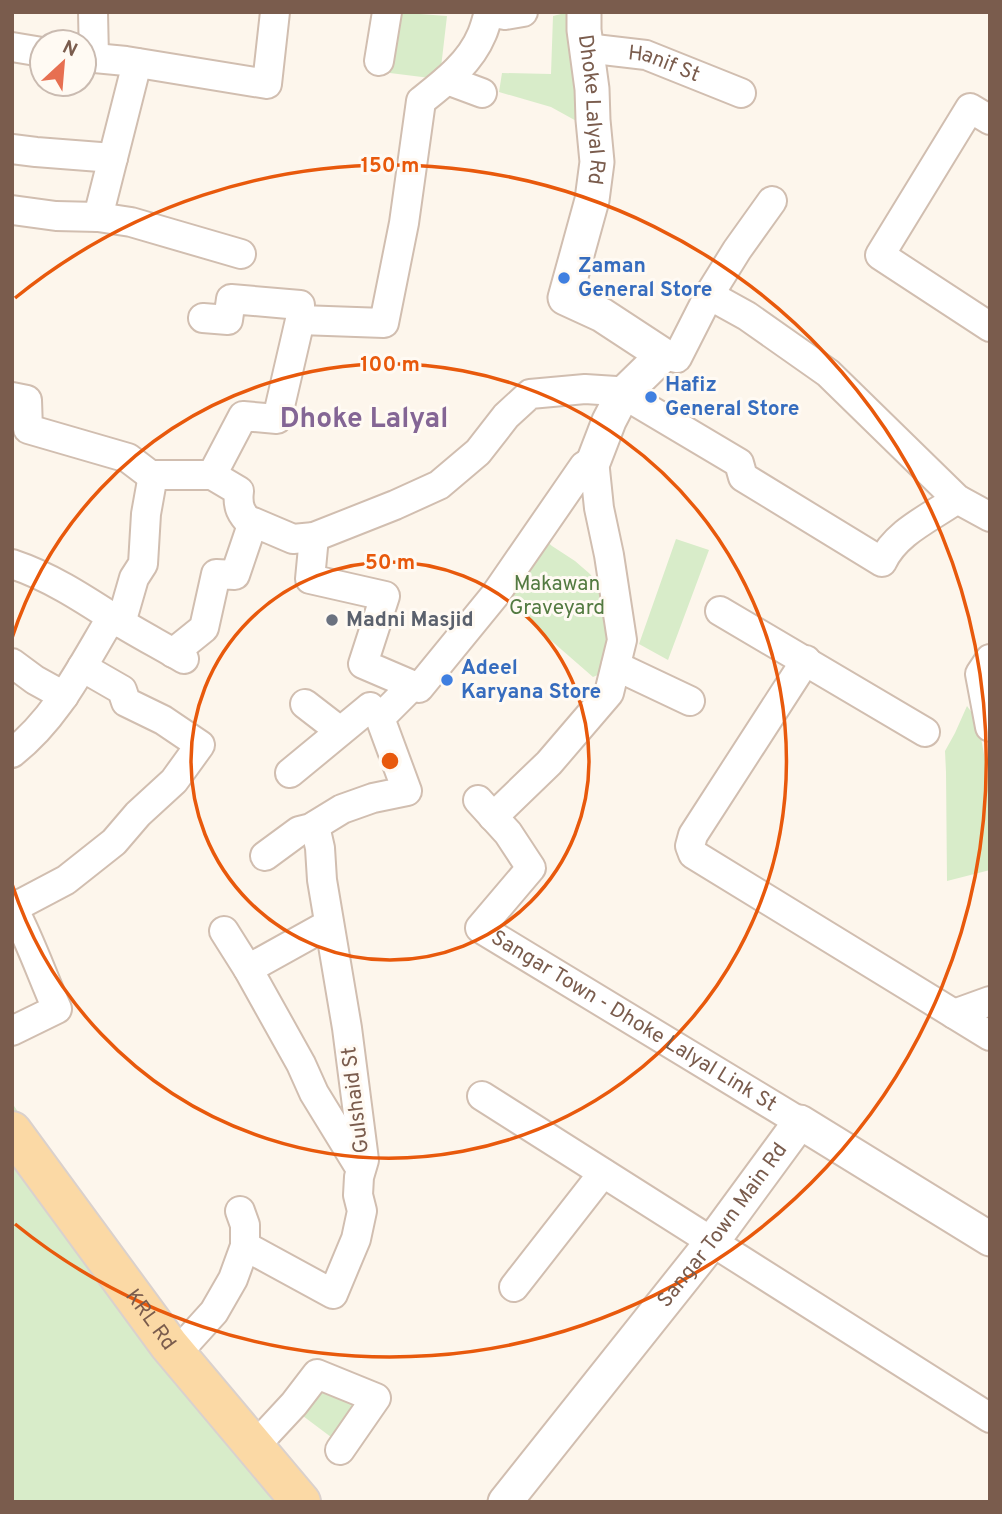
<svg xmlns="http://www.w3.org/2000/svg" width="1002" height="1514" viewBox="0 0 1002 1514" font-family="Overpass,sans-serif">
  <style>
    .green { fill: #d8ecc9 }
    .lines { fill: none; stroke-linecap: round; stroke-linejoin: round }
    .minor-casing { stroke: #d1beb0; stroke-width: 32 }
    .tertiary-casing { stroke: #d1beb0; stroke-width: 37 }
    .primary-casing { stroke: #dad1cd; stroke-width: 42 }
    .minor { stroke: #fff; stroke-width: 28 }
    .tertiary { stroke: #fff; stroke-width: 33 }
    .primary { stroke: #fbd9a5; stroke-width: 38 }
    .ring { fill: none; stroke: #e8590c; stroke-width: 3.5 }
    .shop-dot { fill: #3f7fe0; stroke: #fffaf3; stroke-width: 2.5 }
    .worship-dot { fill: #6b7280; stroke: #fffaf3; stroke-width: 2.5 }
    .labels { text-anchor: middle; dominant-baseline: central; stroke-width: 6; stroke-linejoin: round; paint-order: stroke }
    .street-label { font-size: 21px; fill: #7a5c4d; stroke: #fffaf3 }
    .shop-label { font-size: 21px; font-weight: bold; fill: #366cbe; stroke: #fffaf3; text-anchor: start }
    .park-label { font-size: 21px; fill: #537a41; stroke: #fffaf3 }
    .worship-label { font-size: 21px; font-weight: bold; fill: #5b616d; stroke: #fffaf3; text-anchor: start }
    .district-label { font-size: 28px; font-weight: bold; fill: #846695; stroke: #fffaf3 }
    .centre { fill: #e8590c; stroke: #fffaf3; stroke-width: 3.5 }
    .ring-label { font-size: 21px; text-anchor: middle; font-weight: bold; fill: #e8590c; stroke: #fffaf3; stroke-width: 6; stroke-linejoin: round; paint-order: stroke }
  </style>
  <rect width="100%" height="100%" fill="#fdf6ec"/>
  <path class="green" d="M569,12l11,111 -29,-16 -52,-15 3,-19 49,1 2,-58z
    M406,13l41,3 -7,60 -10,2 -48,-6 14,-57z
    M544,539l8,7 23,15 15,13 11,14 11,40 -12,46 -7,3 -93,-81z
    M676,539l33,11 -41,110 -29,-16z
    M967,706l11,15 12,67v82l-43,11 -1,-109 -1,-21 10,-18z
    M12,1103l273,399h-273z
    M320,1384l33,18 -2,9 -20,26 -28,-21 1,-6z"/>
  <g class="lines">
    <defs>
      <g id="minor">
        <path d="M93,12l1,46"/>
        <path d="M12,47l30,5"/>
        <path id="s1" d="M586,48l60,7 95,38"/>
        <path d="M84,57l42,4 141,23 8,-72"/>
        <path d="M379,61l8,-49"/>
        <path d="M447,80l35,13"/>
        <path d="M990,120l-20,-12 -90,147 110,72"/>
        <path d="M12,149l24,3 77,6"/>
        <path d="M12,210l44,6 42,1 33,5 110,32"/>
        <path d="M98,217l39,-154"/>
        <path d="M709,295l38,21 81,57 129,126 33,18"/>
        <path d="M203,318l25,2 3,-21 69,6v15l-23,99 -34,-3 -31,59"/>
        <path d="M300,320l84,3 20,-100 17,-122c24,-19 49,-38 61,-67 3,-7 5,-15 7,-22l16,3 18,-3"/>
        <path d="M663,355l14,3 32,-63 28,-45 35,-49"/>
        <path d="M12,397l15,3 1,29 100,29 25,19"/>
        <path d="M212,475l27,16c-2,16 2,23 13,34"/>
        <path d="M314,537l-4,42 75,17 -22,68 56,24 76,-93 89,-129 10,-6 5,48 10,47 13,85 -13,53 -60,70 -56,54"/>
        <path d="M12,564c39,13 72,35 106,57 21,13 44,25 66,38"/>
        <path d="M720,611l205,121"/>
        <path d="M121,623l13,-45 9,-14 3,-50 7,-39h59"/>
        <path d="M173,653l31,-25 12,-54 19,1 18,-53 40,17 21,-2 81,-32 44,-20 39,-33 28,-36 24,-22 55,-5 31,2 7,3 116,69 4,14 139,85c14,-30 48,-44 75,-63"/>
        <path d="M990,659l-10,15 10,53"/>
        <path d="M806,660l-113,175 -3,11 3,8 297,182"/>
        <path d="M12,663l23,17 29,16"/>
        <path d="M616,666l74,35"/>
        <path d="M305,704l35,27"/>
        <path d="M12,753c45,-35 70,-87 99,-135l10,5"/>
        <path d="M290,773l80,-66 10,11"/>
        <path id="s2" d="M478,800l30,33 23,35 -51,60 320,194"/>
        <path d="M265,856l34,-25 12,-3 31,-19 31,-11 34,-7 -27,-73 33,-33"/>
        <path d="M224,931l24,38 53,95 13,29 46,75"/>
        <path d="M248,969l81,-45"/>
        <path d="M954,1014l36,-13"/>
        <path d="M12,1031l45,-22c-15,-34 -27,-69 -44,-101l53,-28 48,-38 24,-28 36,-33 26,-36 -37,-25 -37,-18 -4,-12 -40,-23"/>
        <path d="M482,1096l508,322"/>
        <path d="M245,1246l88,48 23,-55 6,-28 -4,-16 1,-18 5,-17 -17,-132 -25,-148 -2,-32 -5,-22"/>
        <path d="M514,1287l89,-114"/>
        <path d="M176,1354l38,-42 19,-33 12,-33v-21l-5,-14"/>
        <path d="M254,1447l40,-43 23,-30 59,24 -36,52"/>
      </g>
      <g id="tertiary">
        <path id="s3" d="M584,12v18l8,59 1,31 4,42 -5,38 -27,98 37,17 61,40 -40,39 -14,27 -15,39"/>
        <path id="s4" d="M505,1502l207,-260 88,-120 190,117"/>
      </g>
      <g id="primary">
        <path id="s5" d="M12,1131l157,214 132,157"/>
      </g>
    </defs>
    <use href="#minor" class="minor-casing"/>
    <use href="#tertiary" class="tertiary-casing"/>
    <use href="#primary" class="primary-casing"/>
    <use href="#minor" class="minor"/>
    <use href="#tertiary" class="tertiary"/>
    <use href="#primary" class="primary"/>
  </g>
  <g class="ring">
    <circle cx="390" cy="761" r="199"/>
    <path d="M12 638A397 397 0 1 1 12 884"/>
    <path d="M15 298A596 596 0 1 1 15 1224"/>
  </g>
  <g class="shop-dot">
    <circle cx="564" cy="278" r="7"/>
    <circle cx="651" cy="397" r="7"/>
    <circle cx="447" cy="680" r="7"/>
  </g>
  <circle class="worship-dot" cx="332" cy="620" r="7"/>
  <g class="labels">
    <g class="street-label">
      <text stroke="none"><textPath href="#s1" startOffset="80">Hanif St</textPath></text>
      <text stroke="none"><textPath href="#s3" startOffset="98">Dhoke Lalyal Rd</textPath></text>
      <text stroke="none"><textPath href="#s2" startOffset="345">Sangar Town - Dhoke Lalyal Link St</textPath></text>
      <text transform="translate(356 1100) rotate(-97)">Gulshaid St</text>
      <text stroke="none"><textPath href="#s4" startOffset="352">Sangar Town Main Rd</textPath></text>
      <text stroke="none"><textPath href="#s5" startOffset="234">KRL Rd</textPath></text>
    </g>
    <g class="shop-label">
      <text x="578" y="266">Zaman<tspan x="578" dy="24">General Store</tspan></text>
      <text x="665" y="385">Hafiz<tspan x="665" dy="24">General Store</tspan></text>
      <text x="461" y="668">Adeel<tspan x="461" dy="24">Karyana Store</tspan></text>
    </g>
    <g class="park-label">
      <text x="557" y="584">Makawan<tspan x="557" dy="24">Graveyard</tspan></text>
    </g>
    <g class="worship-label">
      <text x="346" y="620">Madni Masjid</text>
    </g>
    <g class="district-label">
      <text x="364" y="420">Dhoke Lalyal</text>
    </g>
  </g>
  <circle cx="390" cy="761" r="10" class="centre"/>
  <g class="ring-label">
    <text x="390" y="172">150 m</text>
    <text x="390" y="371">100 m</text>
    <text x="390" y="569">50 m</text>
  </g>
  <rect width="1002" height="1514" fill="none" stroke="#7a5c4d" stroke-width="28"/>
  <g transform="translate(63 63) rotate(26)"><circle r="33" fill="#fffaf3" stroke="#cabbb1" stroke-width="2"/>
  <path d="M0-5L12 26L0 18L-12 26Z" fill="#e76f51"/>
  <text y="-10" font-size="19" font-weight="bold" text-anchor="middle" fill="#7a5c4d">N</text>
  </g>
</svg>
